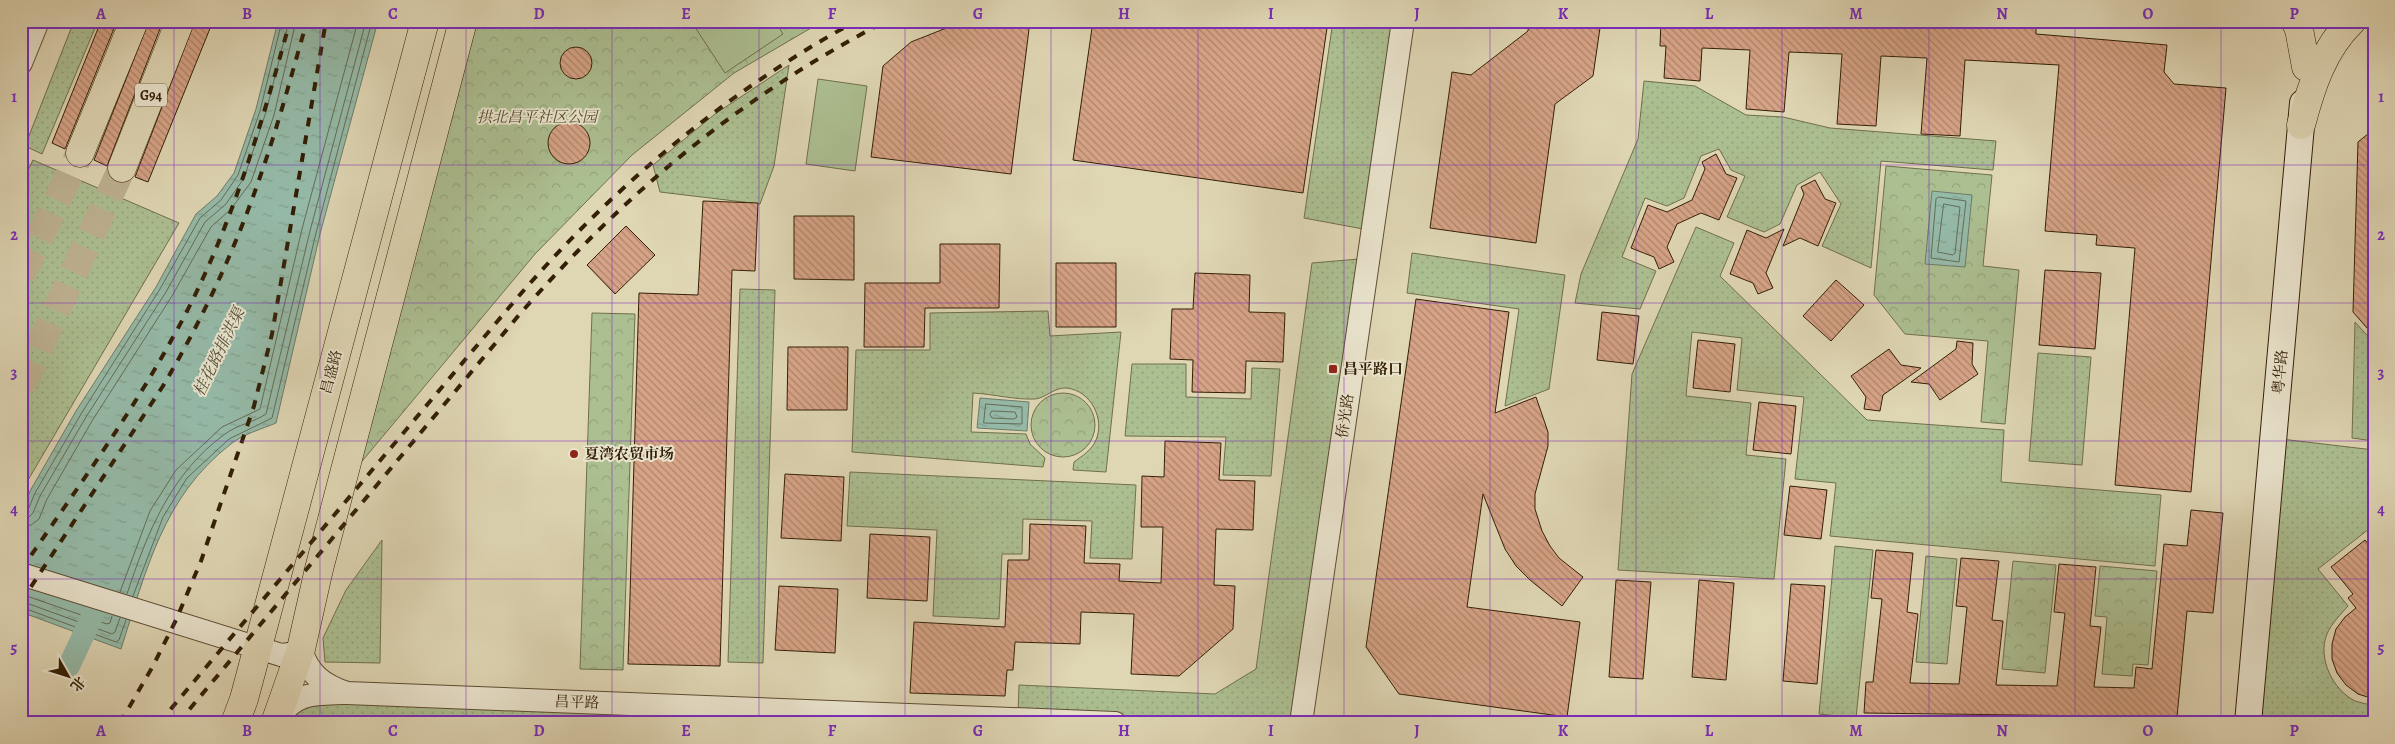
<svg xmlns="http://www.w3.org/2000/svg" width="2395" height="744" viewBox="0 0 2395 744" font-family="Alegreya,'Noto Serif SC',serif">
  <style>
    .grass { fill: url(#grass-dots); stroke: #706f4c }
    .park { fill: url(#park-crowns); stroke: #706f4c }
    .garden { fill: #acbf91; stroke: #706f4c }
    .water { fill: url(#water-ripples); stroke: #6e7c67 }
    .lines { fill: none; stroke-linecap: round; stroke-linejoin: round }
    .shore { stroke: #646c57; stroke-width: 1 }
    .canal { stroke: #95baa8; stroke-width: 22 }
    .building { fill: url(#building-back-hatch); stroke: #331f06 }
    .motorway-tunnel { stroke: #bdb191; stroke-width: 28; stroke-dasharray: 28 14; stroke-linecap: butt }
    .tertiary-casing { stroke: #5e4d32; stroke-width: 24 }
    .secondary-casing { stroke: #331f06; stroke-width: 28 }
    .primary-casing { stroke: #331f06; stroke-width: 29 }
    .motorway-casing { stroke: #331f06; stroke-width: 29 }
    .tertiary { stroke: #eae4ce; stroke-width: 22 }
    .secondary { stroke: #eae4ce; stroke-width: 26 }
    .primary { stroke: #dfd6b4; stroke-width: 28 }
    .motorway { stroke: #dfd6b4; stroke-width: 28 }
    .rail { stroke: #331f06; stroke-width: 4; stroke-dasharray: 9 9; stroke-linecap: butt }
    .grid { fill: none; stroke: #7b2cbf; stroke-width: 1; stroke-opacity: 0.55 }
    .poi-dot { fill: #8f2418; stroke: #eae4ce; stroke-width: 2 }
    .labels { text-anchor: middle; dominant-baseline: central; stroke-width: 4; stroke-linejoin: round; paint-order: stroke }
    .shield { fill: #eae4ce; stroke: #6a5a42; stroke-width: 1 }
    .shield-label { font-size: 14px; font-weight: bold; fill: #331f06 }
    .park-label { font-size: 15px; font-style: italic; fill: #514729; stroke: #eae4ce }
    .poi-label { font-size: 15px; font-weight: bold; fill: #331f06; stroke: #eae4ce; text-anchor: start }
    .street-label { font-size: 15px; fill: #331f06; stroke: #eae4ce }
    .water-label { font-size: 16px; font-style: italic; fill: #504e37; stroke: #eae4ce }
    .neatline { fill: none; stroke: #7b2cbf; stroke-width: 2 }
    .grid-label { font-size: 16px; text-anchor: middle; font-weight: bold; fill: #7b2cbf }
  </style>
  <defs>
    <pattern id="grass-dots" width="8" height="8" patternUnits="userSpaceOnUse" patternTransform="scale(1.25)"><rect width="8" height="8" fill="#acbf91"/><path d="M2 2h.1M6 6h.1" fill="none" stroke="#94a47c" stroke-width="1.8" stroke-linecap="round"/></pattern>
    <pattern id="park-crowns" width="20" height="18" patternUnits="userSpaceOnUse" patternTransform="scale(1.25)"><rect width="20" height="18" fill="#acbf91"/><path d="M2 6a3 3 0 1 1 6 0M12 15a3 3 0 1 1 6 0" fill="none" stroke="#94a47c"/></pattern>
    <pattern id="water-ripples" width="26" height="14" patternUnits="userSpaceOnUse" patternTransform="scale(1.25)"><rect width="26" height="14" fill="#95baa8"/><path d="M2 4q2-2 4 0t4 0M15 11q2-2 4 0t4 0" fill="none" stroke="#819f8f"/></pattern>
    <pattern id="building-back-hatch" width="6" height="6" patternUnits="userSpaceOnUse" patternTransform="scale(1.25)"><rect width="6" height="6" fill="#d6a386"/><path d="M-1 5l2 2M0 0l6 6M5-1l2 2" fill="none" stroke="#ae846c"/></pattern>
  </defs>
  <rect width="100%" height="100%" fill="#dfd6b4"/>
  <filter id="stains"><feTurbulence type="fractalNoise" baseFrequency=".004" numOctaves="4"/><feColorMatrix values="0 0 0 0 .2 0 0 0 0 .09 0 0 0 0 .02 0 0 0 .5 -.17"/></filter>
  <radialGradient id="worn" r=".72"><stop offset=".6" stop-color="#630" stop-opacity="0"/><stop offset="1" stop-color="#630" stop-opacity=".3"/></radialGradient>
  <path class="grass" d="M74,21h24l-56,133 -17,-8z
    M1333,21h63l-33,208 -59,-11z
    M789,65l-15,101 -14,38 -100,-12 -7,-27 62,-51z
    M1644,81l51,5 51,29 37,2 47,11 166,13 -3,29 -112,-9 -10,107 -49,-22 19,-42 -21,-32 -23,13 -17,39 -16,8 -37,-15 18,-41 -14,-6 -12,-21 -18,7 -17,42 -17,8 -22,-8 -23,59 34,14 -16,38 -65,-6 6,-29 57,-135z
    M33,160l146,63 -158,269v-308z
    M1696,227l38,16 -14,33 147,144 137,10 -3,52 160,13 -6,71 -325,-30 6,-53 -41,-4 9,-82 -67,-7 5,-52 -50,-6 -6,64 65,7 -5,52 40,4 -12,120 -156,-9 14,-196z
    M1412,253l153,22 -16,114 -44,17 14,-97 -112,-16z
    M1359,259l-63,464h-61l-217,-9 1,-29 196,9 41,-25 56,-406z
    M740,289l35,1 -12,373 -35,-1z
    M1048,311l2,25 71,-4 -15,140 -33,-2 1,-8c8,-6 18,-12 22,-22 9,-21 -5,-49 -29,-52 -13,-1 -21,10 -32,11 -20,1 -42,-5 -62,-6l-2,39 55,2 4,10 15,14 -2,9 -191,-15 4,-102h74v-37z
    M2355,322l19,21v98l-22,-3z
    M2038,353l53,4 -9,108 -53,-4z
    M1132,364h54v33l65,2 1,-31 28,1 -9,107 -48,-1 3,-38 -101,-1z
    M2281,439l93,11v75l-56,44 30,37c-7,8 -17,18 -21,28 -10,24 6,56 28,67 6,2 13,3 19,5v17h-120z
    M850,472l286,13 -4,74 -42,-1 2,-37 -69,-2 -1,35h-20l-3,65 -66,-3 4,-86 -90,-4z
    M382,540l-2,123 -55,-1 -2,-24 23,-48z
    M1835,546l38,4 -17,168 -37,-4z
    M1926,556l31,3 -10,105 -31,-2z
    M291,700l666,23h-675z"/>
  <path class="park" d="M465,21h358l-89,52 -102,82 -97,99 -192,230z
    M1886,166l106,9 -9,91 36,4 -14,154 -24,-2 7,-81 -83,-7 -31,-39z
    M592,313l43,1 -12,356 -43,-1z
    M1031 425a32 32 0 1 1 64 0a32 32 0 1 1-64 0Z
    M2013,561l43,4 -11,108 -43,-4z
    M2100,566l57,5 -9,94 -15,-1 -1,12 -30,-2 5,-57 -12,-1z"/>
  <path class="garden" d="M691,21h84l8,13 -58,39z
    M818,79l49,7 -12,85 -49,-7z"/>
  <path class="water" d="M278,21h100l-58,213 -44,189c-14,6 -33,11 -45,21 -68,52 -85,127 -110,205l-100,-37v-98l9,-23 46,-80 80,-124 40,-73 21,-18 17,-23 22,-64z
    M1932,191l40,4 -7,72 -40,-3z
    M980,398l49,4 -2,29 -50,-3z"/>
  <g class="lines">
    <path class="shore" d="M1939,197l27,4 -7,61 -28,-4 5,-59z
      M1944,204l16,3 -5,46 -2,2 -15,-3z
      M986,404l36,3v17l-38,-1z
      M992,411l23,1 2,5 -3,2 -22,-1 -2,-3z
      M21,513l7,-3 7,-17 46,-79 79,-125 40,-71 21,-18 17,-25 22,-64 22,-90
      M21,520l7,-2 5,-5 7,-17 46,-79 80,-125 39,-70 21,-18 18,-26 22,-66 23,-91
      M21,527l10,-2 8,-6 8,-20 45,-78 80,-125 39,-69 20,-18 20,-27 23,-67 22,-94
      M120,592l30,-81 26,-41 46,-43 38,-18 42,-180 56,-208
      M21,594l86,30 3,-1 2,-7
      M127,594c20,-61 44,-121 98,-160 12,-9 29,-12 41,-20l44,-183 56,-210
      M133,596l30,-79 24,-39 42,-39 43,-21 44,-185 56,-212
      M21,601l91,33 3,-2 5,-14
      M21,607l95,35 3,-2 7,-20"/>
    <path class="canal" d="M69,666l27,-58"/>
  </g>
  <path class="building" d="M101,21h16l-52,128 -13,-6z
    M149,21h14l-56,145 -13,-6z
    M195,21h18l-65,161 -13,-5z
    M964,21h66l-19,153 -140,-17 12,-91 28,-24z
    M1093,21h235l-25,172 -230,-33z
    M1529,21h72l-8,55 -38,28 -19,139 -106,-15 22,-156 19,3 57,-44z
    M1661,21l375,1v12l131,11 -3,27 10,12 52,4 -35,404 -76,-7 20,-237 -39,-3 1,-10 -52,-4 14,-166 -94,-5 -5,76 -39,-2 6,-76 -46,-2 -5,70 -39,-2 5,-70 -53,-2 -5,60 -38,-3 4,-59 -48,-2 -2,33 -36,-3 2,-32h-6z
    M560 63a16 16 0 1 1 32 0a16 16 0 1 1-32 0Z
    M548 143a21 21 0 1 1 42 0a21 21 0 1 1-42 0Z
    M2374,129v207l-21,-24 5,-170z
    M1716,154l10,20 11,4 -18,42 -18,-7 -24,11 -10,23 7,15 -15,7 -5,-12 -23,-9 17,-43 19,7 25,-12 13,-31 -3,-7z
    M1815,180l10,19 11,4 -18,43 -18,-8 -17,8 21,-52 -3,-7z
    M703,201l55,2 -3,68 -23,-1 -12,396 -92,-2 11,-371 59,2z
    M794,216h60v64l-60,-1z
    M626,226l29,29 -40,39 -28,-29z
    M1784,229l-18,44 7,15 -15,6 -5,-11 -23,-9 17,-44 19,8z
    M940,244h60l-1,64h-74l-1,39h-60l1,-64h75z
    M1056,263h60v64h-60z
    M2045,270l56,3 -6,76 -56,-4z
    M1195,273l55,2 -1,37 36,1 -2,49 -37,-1 -1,32 -53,-1 1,-32 -23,-1 2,-50h21z
    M1836,280l28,25 -33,36 -28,-25z
    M1416,299l93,13 -14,101 41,-16 12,35v14l-13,48v15l7,22 8,15 9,12 24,19 -21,29 -32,-26 -14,-14 -11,-17 -22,-55 -16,113 113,15 -13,95 -168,-23 -33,-47z
    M1602,312l37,4 -6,48 -36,-4z
    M1698,340l37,4 -5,48 -37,-4z
    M1957,341l16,2 -1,21 6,10 -38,26 -11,-16 -18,-2 45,-33z
    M788,347h60l-1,63h-60z
    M1889,349l12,16 20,3 -38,27 -3,16 -16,-2 2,-12 -15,-21z
    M1759,402l37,4 -5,48 -38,-4z
    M1165,441l56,2 -2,37 36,1 -2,49 -37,-1 -2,56 21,1 -2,43 -54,47 -48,-2 3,-60 -53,-2 -1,32 -65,-2 -2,28h-6l-2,26 -95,-3 4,-71 91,5 3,-67h21l1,-36 56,2 -2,37 36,1 -1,17 42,2 2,-56h-22l1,-51 22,1z
    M785,474l59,3 -3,64 -60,-3z
    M1790,486l37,4 -6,49 -37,-4z
    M2191,510l32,3 -10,100 -26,-2 -10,106 -313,-4 2,-31h7l9,-83 -11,-1 5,-48 37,3 -6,59 11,2 -8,69 49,1 8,-77 -11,-1 5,-48 38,3 -7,59 11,1 -7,64 61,1 8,-73 -11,-1 5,-48 37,3 -6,59 11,1 -7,60 40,1 2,-21 16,2 12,-125 23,2z
    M870,534l60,3 -3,64 -60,-3z
    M2365,540l9,11v148l-16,-5 -12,-9 -9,-12 -5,-14v-15l4,-15 9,-12 11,-9 -8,-10 5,-4 -22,-27z
    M1616,580l35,2 -8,97 -34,-2z
    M1699,580l35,3 -8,97 -34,-3z
    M1791,584l34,2 -8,98 -34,-3z
    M779,586l59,3 -3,64 -60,-3z"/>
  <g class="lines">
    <path class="motorway-tunnel" d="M21,276l59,-123
      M21,387l101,-219"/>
    <defs>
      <path id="tertiary" d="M21,63l17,-42
        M21,574l260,81 9,-1 11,-5c7,25 22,36 46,44l768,30
        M278,719c17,-27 36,-25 65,-26
        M1301,723l102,-702"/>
      <path id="secondary" d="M2248,723l55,-620"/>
      <path id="primary" d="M2295,21l4,8 7,38
        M2301,125c10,-38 22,-76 51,-104
        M235,723l9,-24 181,-678
        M275,723l26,-74 18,-80 144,-548"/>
      <path id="motorway" d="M80,153l54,-132
        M122,168l58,-147"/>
    </defs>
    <use href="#tertiary" class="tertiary-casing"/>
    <use href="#secondary" class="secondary-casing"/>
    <use href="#primary" class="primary-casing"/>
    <use href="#motorway" class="motorway-casing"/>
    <use href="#tertiary" class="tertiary"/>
    <use href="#secondary" class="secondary"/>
    <use href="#primary" class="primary"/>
    <use href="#motorway" class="motorway"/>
    <path class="rail" d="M21,570c52,-76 107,-151 151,-231 56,-99 88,-209 118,-318
      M21,602l142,-216c39,-66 72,-136 97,-209 18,-51 32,-104 47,-156
      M120,723l33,-57 23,-46 25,-59 53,-155 18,-72 54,-313
      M159,723l353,-419c97,-114 212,-211 344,-283
      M178,723l341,-408c108,-124 221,-218 367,-294"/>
  </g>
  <path class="grid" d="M174,21v702M320,21v702M466,21v702M612,21v702M759,21v702M905,21v702M1051,21v702M1198,21v702M1344,21v702M1490,21v702M1636,21v702M1782,21v702M1929,21v702M2075,21v702M2221,21v702M21,165h2353M21,303h2353M21,441h2353M21,579h2353"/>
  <g class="poi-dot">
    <rect x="1328" y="364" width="10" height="10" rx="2.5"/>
    <circle cx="574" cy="454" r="5"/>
  </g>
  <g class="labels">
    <rect class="shield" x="135" y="83.5" width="32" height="23" rx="4"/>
    <g class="shield-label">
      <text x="151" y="95">G94</text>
    </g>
    <g class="park-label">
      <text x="537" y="117">拱北昌平社区公园</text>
    </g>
    <g class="poi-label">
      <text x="1343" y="369">昌平路口</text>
      <text x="584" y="454">夏湾农贸市场</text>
    </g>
    <g class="street-label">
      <text transform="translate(331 372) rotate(-75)">昌盛路</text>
      <text transform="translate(2280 372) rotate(-85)">粤华路</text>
      <text transform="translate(1345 416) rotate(-82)">侨光路</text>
      <text transform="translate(577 702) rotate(2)">昌平路</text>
    </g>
    <g class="water-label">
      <text transform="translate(219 352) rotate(-64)">桂花路排洪渠</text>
    </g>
  </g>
  <rect width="2395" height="744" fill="none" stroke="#dfd6b4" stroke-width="55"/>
  <g transform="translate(68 676) rotate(129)" stroke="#eae4ce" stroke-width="4" paint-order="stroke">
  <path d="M0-4L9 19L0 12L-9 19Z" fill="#331f06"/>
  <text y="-8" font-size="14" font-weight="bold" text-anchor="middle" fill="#331f06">北</text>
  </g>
  <rect x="28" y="28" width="2340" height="688" class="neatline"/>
  <g class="grid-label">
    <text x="101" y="19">A</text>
    <text x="247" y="19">B</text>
    <text x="393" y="19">C</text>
    <text x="539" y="19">D</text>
    <text x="686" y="19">E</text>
    <text x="832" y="19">F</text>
    <text x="978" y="19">G</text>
    <text x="1124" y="19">H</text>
    <text x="1271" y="19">I</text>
    <text x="1417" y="19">J</text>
    <text x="1563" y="19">K</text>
    <text x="1709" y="19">L</text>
    <text x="1856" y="19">M</text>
    <text x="2002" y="19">N</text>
    <text x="2148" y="19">O</text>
    <text x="2294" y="19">P</text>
    <text x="14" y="102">1</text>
    <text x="2381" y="102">1</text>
    <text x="14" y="240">2</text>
    <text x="2381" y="240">2</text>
    <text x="14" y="378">3</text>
    <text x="2381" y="378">3</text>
    <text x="14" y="515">4</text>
    <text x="2381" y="515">4</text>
    <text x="14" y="653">5</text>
    <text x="2381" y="653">5</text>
    <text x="101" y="736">A</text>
    <text x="247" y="736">B</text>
    <text x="393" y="736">C</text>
    <text x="539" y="736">D</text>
    <text x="686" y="736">E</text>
    <text x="832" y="736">F</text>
    <text x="978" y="736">G</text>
    <text x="1124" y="736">H</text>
    <text x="1271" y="736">I</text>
    <text x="1417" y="736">J</text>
    <text x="1563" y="736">K</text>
    <text x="1709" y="736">L</text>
    <text x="1856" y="736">M</text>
    <text x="2002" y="736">N</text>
    <text x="2148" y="736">O</text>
    <text x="2294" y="736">P</text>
  </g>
  <rect width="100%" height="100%" filter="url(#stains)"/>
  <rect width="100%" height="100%" fill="url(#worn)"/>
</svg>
